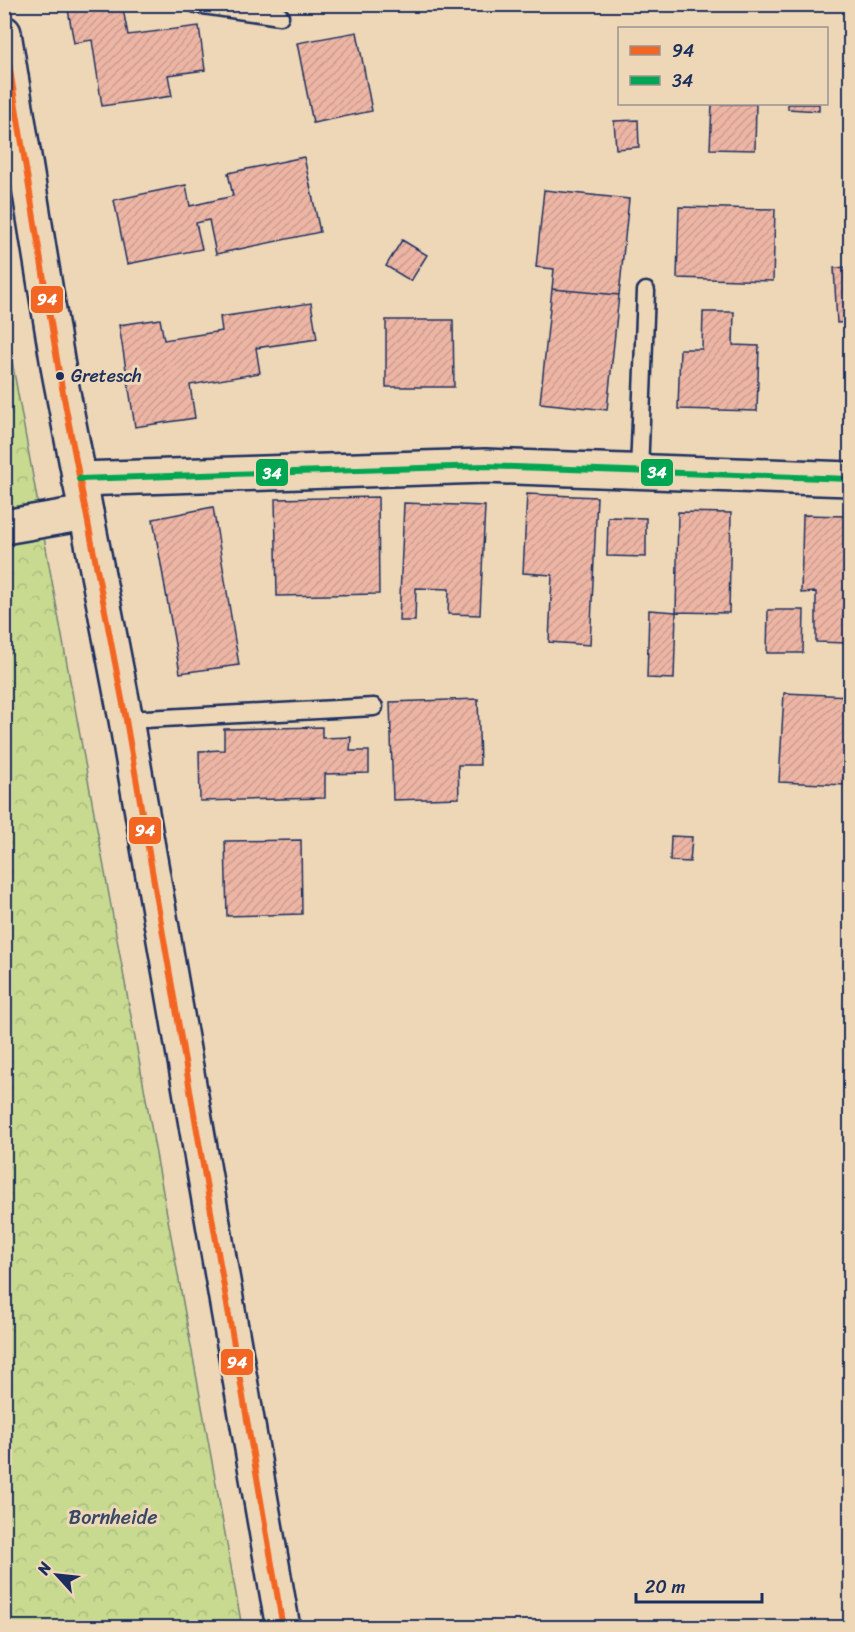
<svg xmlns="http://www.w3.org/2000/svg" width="855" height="1632" viewBox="0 0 855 1632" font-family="Sriracha,sans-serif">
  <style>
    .forest { fill: url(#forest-crowns); stroke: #718476; stroke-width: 1.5 }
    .building { fill: url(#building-hatch); stroke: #1b2f5e; stroke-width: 1.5 }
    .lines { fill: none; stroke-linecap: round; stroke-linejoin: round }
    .lane-casing { stroke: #1b2f5e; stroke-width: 21 }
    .street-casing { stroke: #1b2f5e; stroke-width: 38 }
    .secondary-casing { stroke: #1b2f5e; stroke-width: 38 }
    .lane { stroke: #eed7b7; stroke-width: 16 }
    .street { stroke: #eed7b7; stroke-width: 33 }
    .secondary { stroke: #eed7b7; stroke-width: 33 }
    .bus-1-casing { stroke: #eed7b7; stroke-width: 10 }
    .bus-2-casing { stroke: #eed7b7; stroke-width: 10 }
    .bus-1 { stroke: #f26522; stroke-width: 6 }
    .bus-2 { stroke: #00a651; stroke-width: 6 }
    .bus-dot { fill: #1b2f5e; stroke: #eed7b7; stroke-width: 2 }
    .labels { text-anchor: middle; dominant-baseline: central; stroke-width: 6; stroke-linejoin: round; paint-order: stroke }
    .bus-label { font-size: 18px; fill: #1b2f5e; stroke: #eed7b7; text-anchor: start }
    .park-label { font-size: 20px; fill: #354965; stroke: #eed7b7 }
    .line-badge { stroke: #eed7b7; stroke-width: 2 }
    .badge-label { font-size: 16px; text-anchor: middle; font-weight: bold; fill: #fff }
  </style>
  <defs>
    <pattern id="forest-crowns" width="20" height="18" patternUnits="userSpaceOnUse" patternTransform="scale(1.5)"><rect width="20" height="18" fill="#c7da8f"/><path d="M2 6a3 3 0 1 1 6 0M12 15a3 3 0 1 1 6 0" fill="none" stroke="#aabb7e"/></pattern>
    <pattern id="building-hatch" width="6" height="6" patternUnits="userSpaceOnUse" patternTransform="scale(1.5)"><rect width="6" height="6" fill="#edb5a4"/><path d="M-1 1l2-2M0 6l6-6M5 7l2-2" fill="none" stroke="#cb9c90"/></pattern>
  </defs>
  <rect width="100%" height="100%" fill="#eed7b7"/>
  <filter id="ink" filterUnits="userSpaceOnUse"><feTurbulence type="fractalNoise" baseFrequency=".0167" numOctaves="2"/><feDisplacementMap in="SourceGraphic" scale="12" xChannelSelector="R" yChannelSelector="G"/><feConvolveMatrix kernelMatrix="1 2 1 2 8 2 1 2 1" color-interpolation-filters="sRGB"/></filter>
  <g filter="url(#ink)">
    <path class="forest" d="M4,317l238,1310h-237z"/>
    <path class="building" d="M67,4h55l6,31 71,-9 6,44 -37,5 4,21 -70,10 -10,-66 -18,3z
      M357,32l15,79 -59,12 -16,-80z
      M712,104h44l-1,46 -45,-1z
      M788,104h31v7l-31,-2z
      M638,120l1,27 -23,2 -2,-28z
      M304,157l16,75 -104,22 -7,-34 -13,3 6,26 -75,15 -13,-64 72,-15 4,21 43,-10 -5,-23z
      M544,190l85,9 -10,96 -67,-6 2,-20 -18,-2z
      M679,207l96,2 -2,72 -96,-3z
      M402,240l25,15 -16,26 -25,-15z
      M850,267v55l-13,1 -3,-55z
      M552,289l67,6 -12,115 -67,-7z
      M311,303l6,36 -61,9 4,25 -70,12 5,33 -60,9 -16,-102 41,-6 4,21 58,-9 -2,-14z
      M703,312h31l-1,33 26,1 -2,65 -79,-2 2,-60h22z
      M386,320h67l1,67h-68z
      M850,384v43h-3z
      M527,494l70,3 -7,148 -41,-3 3,-67 -29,-2z
      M378,497l1,97 -102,2 -2,-97z
      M404,503l81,3 -5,109 -32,-1 1,-25 -33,-1 -1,33h-16z
      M213,507l26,158 -59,8 -27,-154z
      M678,512l53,1 -2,100 -53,-1z
      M803,515l45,1 -1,127 -31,-1v-50l-15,1z
      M608,517l38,1v39l-39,-1z
      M649,610l27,2 -2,67 -27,-1z
      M768,610h36l-1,43h-36z
      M784,693l66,3 -4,89 -67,-3z
      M478,699l2,66h-22l1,33 -66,2 -3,-98z
      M322,727v11l29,-1 -1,14h19v22l-44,1v24l-125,3 -1,-50 25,-1v-21z
      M671,836l21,1 -2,25 -20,-1z
      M301,840l1,74 -75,2 -2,-75z"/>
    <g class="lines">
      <defs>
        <path id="lane" d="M196,4l84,12
          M639,472l7,-181
          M126,720l248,-13"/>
        <path id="street" d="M79,479l406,-13 365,13
          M4,527l82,-14"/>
        <path id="secondary" d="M4,33l55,339 67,348 157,908"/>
      </defs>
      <use href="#lane" class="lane-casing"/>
      <use href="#street" class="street-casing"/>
      <use href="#secondary" class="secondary-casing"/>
      <use href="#lane" class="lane"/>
      <use href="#street" class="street"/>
      <use href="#secondary" class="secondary"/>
      <defs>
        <path id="bus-1" d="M4,33l55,339 67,348 157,908"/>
        <path id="bus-2" d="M79,479l406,-13 365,13"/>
      </defs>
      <use href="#bus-1" class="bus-1-casing"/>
      <use href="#bus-2" class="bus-2-casing"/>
      <use href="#bus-1" class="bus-1"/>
      <use href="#bus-2" class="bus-2"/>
    </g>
  </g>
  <circle class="bus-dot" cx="60" cy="376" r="5"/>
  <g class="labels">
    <g class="bus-label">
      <text x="71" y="376">Gretesch</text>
    </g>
    <g class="park-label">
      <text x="113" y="1517">Bornheide</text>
    </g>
  </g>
  <g class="line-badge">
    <rect x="30" y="285" width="34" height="29" rx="6" fill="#f26522"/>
    <rect x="640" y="458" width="34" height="29" rx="6" fill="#00a651"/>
    <rect x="255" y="458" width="34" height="29" rx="6" fill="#00a651"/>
    <rect x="128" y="816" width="34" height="29" rx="6" fill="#f26522"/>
    <rect x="220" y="1348" width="34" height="28" rx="6" fill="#f26522"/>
  </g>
  <g class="badge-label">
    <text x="47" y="305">94</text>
    <text x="657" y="478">34</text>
    <text x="272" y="479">34</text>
    <text x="145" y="836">94</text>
    <text x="237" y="1368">94</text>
  </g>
  <rect width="855" height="1632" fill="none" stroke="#eed7b7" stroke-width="24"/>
  <rect x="12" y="12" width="831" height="1608" fill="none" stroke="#1b2f5e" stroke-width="2" filter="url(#ink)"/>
  <rect x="618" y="27" width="210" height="78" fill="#eed7b7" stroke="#9a9493" stroke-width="1.5"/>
  <rect x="630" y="46" width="30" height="9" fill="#f26522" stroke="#9a9493" stroke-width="1.5"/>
  <text x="672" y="57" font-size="18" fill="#1b2f5e">94</text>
  <rect x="630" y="76" width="30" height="9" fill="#00a651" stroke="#9a9493" stroke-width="1.5"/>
  <text x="672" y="87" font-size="18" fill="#1b2f5e">34</text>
  <g transform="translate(57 1575) rotate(297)" stroke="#eed7b7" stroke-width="4.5" paint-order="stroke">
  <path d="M0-4.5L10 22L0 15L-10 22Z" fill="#1b2f5e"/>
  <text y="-9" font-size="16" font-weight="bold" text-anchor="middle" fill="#1b2f5e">N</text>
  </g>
  <path d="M636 1593v9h126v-9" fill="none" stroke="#1b2f5e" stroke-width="3"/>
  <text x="645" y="1593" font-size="18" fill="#1b2f5e" stroke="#eed7b7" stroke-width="4.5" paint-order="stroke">20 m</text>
</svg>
